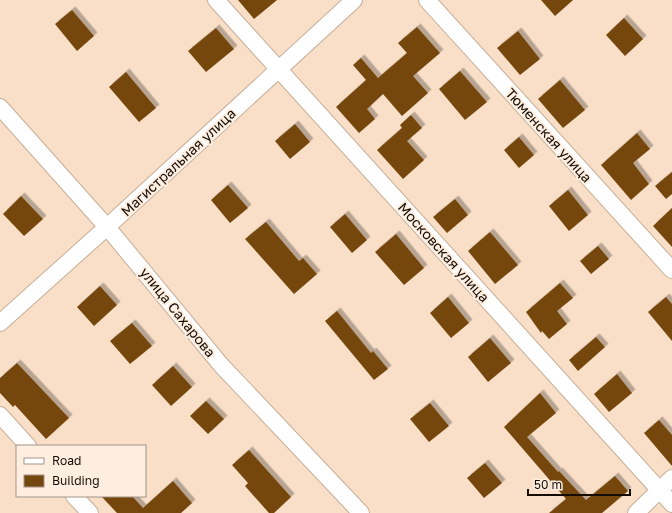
<svg xmlns="http://www.w3.org/2000/svg" width="672" height="513" viewBox="0 0 672 513" font-family="'Golos Text',sans-serif">
  <style>
    .building { fill: #74470e; filter: url(#shadow) }
    .lines { fill: none; stroke-linecap: round; stroke-linejoin: round }
    .street-casing { stroke: #c7ae97; stroke-width: 18 }
    .street { stroke: #fff; stroke-width: 16 }
    .labels { text-anchor: middle; dominant-baseline: central; stroke-width: 4; stroke-linejoin: round; paint-order: stroke }
    .street-label { font-size: 14px; fill: #150d05; stroke: #feeee0 }
  </style>
  <defs>
    <filter id="shadow"><feDropShadow dx="3.5" dy="-3.5" stdDeviation="0" flood-color="#0004"/></filter>
  </defs>
  <rect width="100%" height="100%" fill="#f9dfc7"/>
  <path class="building" d="M238,0h39l-23,19z
    M541,0h32l-18,16z
    M72,10l22,26 -17,15 -22,-27z
    M624,18l19,21 -18,17 -19,-21z
    M417,27l23,26 -27,23 15,17 -26,23 -19,-22 -16,15 8,10 -16,14 -23,-26 30,-27 -13,-15 8,-7 17,20 29,-25 -9,-10z
    M216,28l18,21 -28,23 -18,-21z
    M518,31l22,28 -20,16 -23,-27z
    M460,71l27,31 -22,18 -26,-31z
    M126,72l30,36 -17,14 -30,-35z
    M560,80l25,30 -22,18 -25,-29z
    M411,115l11,13 -15,13 17,19 -21,19 -26,-29 25,-22 -2,-3z
    M295,124l15,18 -20,17 -15,-18z
    M637,133l13,16 -17,14 16,21 -18,16 -30,-35z
    M519,137l15,18 -15,13 -15,-18z
    M672,172v22l-6,5 -11,-13z
    M228,185l20,23 -18,15 -19,-23z
    M568,190l20,25 -19,16 -20,-25z
    M21,196l22,23 -19,17 -21,-22z
    M455,199l13,16 -21,18 -14,-16z
    M672,208v39l-19,-21z
    M345,214l22,26 -15,13 -22,-26z
    M266,222l33,39 4,-3 14,16 -23,20 -49,-55z
    M490,232l28,33 -23,19 -27,-33z
    M396,234l28,34 -20,17 -29,-33z
    M598,246l11,13 -18,15 -11,-13z
    M560,283l13,15 -16,13 10,13 -18,15 -7,-8 -1,2 -15,-21z
    M100,286l17,19 -23,21 -17,-19z
    M448,297l21,26 -18,15 -21,-25z
    M666,297l6,7v37l-24,-29z
    M337,311l34,42 2,-2 15,18 -14,11 -49,-59z
    M132,323l20,23 -22,18 -20,-23z
    M596,337l9,10 -27,24 -9,-11z
    M490,338l21,25 -23,19 -20,-25z
    M17,363l52,55 -23,21 -31,-34 -2,2 -13,-14v-15z
    M173,366l19,21 -21,19 -19,-21z
    M617,374l15,19 -23,19 -15,-18z
    M540,393l16,20 -29,24 31,35 1,-1 27,29 29,-24 13,15 -26,22h-53l17,-14 -62,-72z
    M206,401l18,18 -16,15 -18,-18z
    M430,403l19,23 -20,16 -19,-23z
    M659,420l13,15v31l-28,-33z
    M249,450l42,47 -17,16h-5l-24,-27 3,-3 -16,-18z
    M485,463l17,20 -18,15 -17,-20z
    M173,481l19,22 -11,10h-64l-16,-17h31l11,12z"/>
  <g class="lines">
    <defs>
      <path id="street" d="M216,0l456,504
        M427,0l245,270
        M0,107l107,120 114,138 140,148
        M0,323l107,-96 247,-227
        M0,415l28,31
        M74,496l16,17
        M636,513l36,-35"/>
    </defs>
    <use href="#street" class="street-casing"/>
    <use href="#street" class="street"/>
  </g>
  <g class="labels">
    <g class="street-label">
      <text transform="translate(549 135) rotate(48)">Тюменская улица</text>
      <text transform="translate(178 162) rotate(-43)">Магистральная улица</text>
      <text transform="translate(444 252) rotate(48)">Московская улица</text>
      <text transform="translate(178 312) rotate(51)">улица Сахарова</text>
    </g>
  </g>
  <rect x="16" y="445" width="130" height="52" fill="#feeee0" stroke="#a19488"/>
  <rect x="24" y="458" width="20" height="6" fill="#ffffff" stroke="#a19488"/>
  <text x="52" y="465" font-size="12" fill="#150d05">Road</text>
  <rect x="24" y="475" width="20" height="12" fill="#74470e" stroke="#a19488"/>
  <text x="52" y="485" font-size="12" fill="#150d05">Building</text>
  <path d="M528 489v6h102v-6" fill="none" stroke="#150d05" stroke-width="2"/>
  <text x="534" y="489" font-size="12" fill="#150d05" stroke="#feeee0" stroke-width="3" paint-order="stroke">50 m</text>
</svg>
